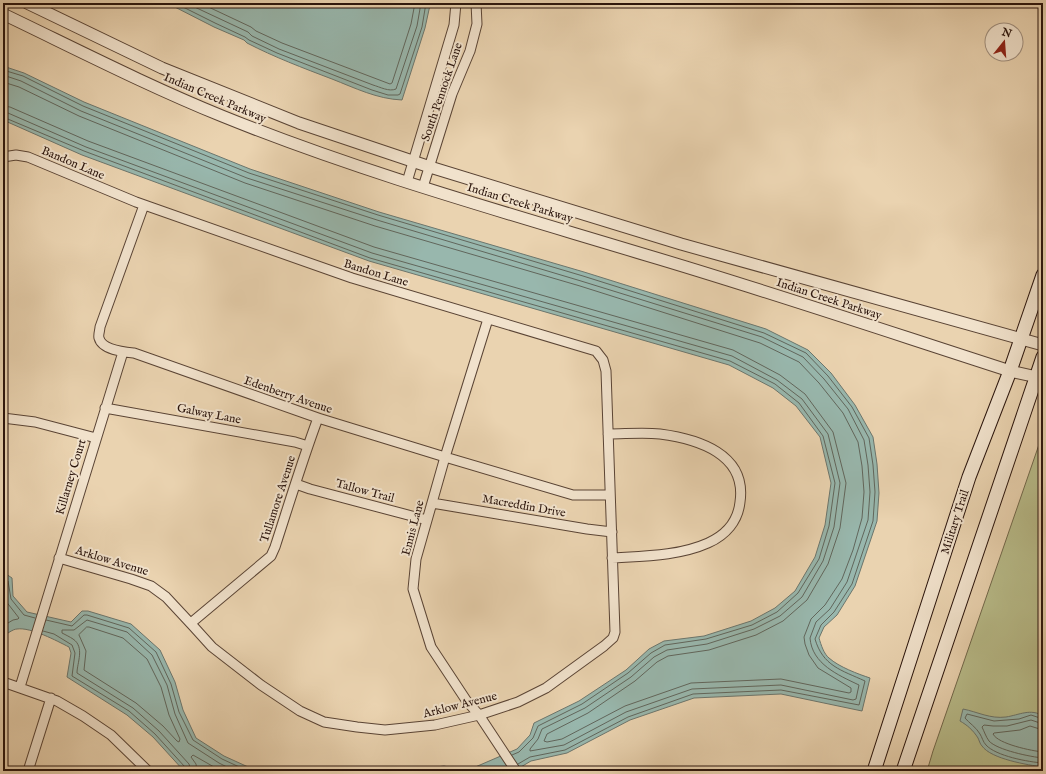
<svg xmlns="http://www.w3.org/2000/svg" width="1046" height="774" viewBox="0 0 1046 774" font-family="'IM FELL English',serif">
  <style>
    .green { fill: #b8bc8a; stroke: #71684b }
    .water { fill: #98b7ad; stroke: #6c766d }
    .lines { fill: none; stroke-linecap: round; stroke-linejoin: round }
    .shore { stroke: #61665c; stroke-width: 1 }
    .minor-casing { stroke: #5a4435; stroke-width: 11 }
    .tertiary-casing { stroke: #5a4435; stroke-width: 13 }
    .secondary-casing { stroke: #2a140c; stroke-width: 15 }
    .minor { stroke: #f1e2cc; stroke-width: 9 }
    .tertiary { stroke: #f1e2cc; stroke-width: 11 }
    .secondary { stroke: #f1e2cc; stroke-width: 13 }
    .labels { text-anchor: middle; dominant-baseline: central; stroke-width: 4; stroke-linejoin: round; paint-order: stroke }
    .street-label { font-size: 12px; fill: #2a140c; stroke: #f1e2cc }
  </style>
  <rect width="100%" height="100%" fill="#ead3b0"/>
  <filter id="stains"><feTurbulence type="fractalNoise" baseFrequency=".005" numOctaves="4"/><feColorMatrix values="0 0 0 0 .2 0 0 0 0 .09 0 0 0 0 .02 0 0 0 .5 -.17"/></filter>
  <radialGradient id="worn" r=".72"><stop offset=".6" stop-color="#630" stop-opacity="0"/><stop offset="1" stop-color="#630" stop-opacity=".3"/></radialGradient>
  <path class="green" d="M1043,433v338h-116l6,-20z"/>
  <path class="water" d="M167,3h262l1,2 -5,23 -23,72c-25,-1 -47,-12 -70,-21 -29,-11 -58,-22 -85,-36l-3,-3 -30,-13z
    M3,66l21,7 60,29 166,67 129,43 205,60 182,57 42,21 23,23 24,32 18,32 4,27 2,29 -2,28 -22,65 -18,29 -13,12 -5,11c2,7 5,16 10,20 10,9 29,16 41,20l-8,33 -81,-17 -87,4 -64,22 -63,33 -36,8 -17,10h-48l51,-22 13,-14 4,-12 45,-22 47,-31 23,-21 15,-8 40,-5 47,-15 24,-13 20,-17 20,-34 10,-32 6,-42 -11,-46 -24,-31 -23,-18 -44,-23 -360,-104 -287,-106 -79,-35z
    M3,572l9,6 1,18 14,16 44,10 11,-11h6l43,13 29,26 15,32 8,28 13,28 28,18 33,15h-73l-31,-34 -26,-22 -60,-38 4,-24 -2,-6c-12,-6 -38,-20 -52,-18 -4,0 -10,5 -14,7z
    M963,709c15,3 27,10 43,8 13,-2 25,-9 37,-1v51c-15,-2 -52,-8 -61,-21 -2,-2 -3,-6 -4,-8 -5,-8 -11,-13 -18,-17z
    M444,766l21,5h-56l4,-1z"/>
  <g class="lines">
    <path class="shore" d="M175,3l40,20 30,14 4,3 28,13 95,37 16,5h10l2,-1 22,-67 4,-24
      M186,3l62,29 4,4 27,13 94,36c7,2 16,7 23,4l21,-63 4,-23
      M200,3l51,24 5,4 26,12 108,41 2,-1 19,-59 4,-21
      M3,70l20,6 60,30 166,67 129,42 205,61 181,57 42,20 22,23 24,31 17,31 4,27 2,27 -2,29 -21,63 -18,28 -13,13 -6,14c8,27 26,31 50,42l-6,24 -78,-15 -88,4 -65,23 -63,33 -35,7 -12,7
      M3,75l18,6 60,30 166,67 130,42 204,61 181,56 41,20 21,22 24,30 16,31 4,25 2,27 -2,28 -21,62 -17,27 -14,13 -6,16c2,26 28,37 49,47l-3,14 -3,1 -72,-15 -89,4 -66,23 -62,33 -34,6v-2l8,-10 4,-10 43,-21 46,-31 23,-20 13,-7 40,-6 47,-15 26,-13 22,-19 21,-36 11,-34 6,-44 -12,-49 -26,-35 -25,-19 -45,-24 -360,-103 -286,-106 -78,-34 -5,-1
      M3,82l16,5 60,29 166,67 130,43 205,60 180,57 39,19 20,21 24,30 15,29 4,24 2,26 -2,26 -9,32 -11,29 -17,26 -14,14 -7,18 1,7 4,11 9,13 33,20v4l-2,1 -68,-14 -90,4 -66,23 -63,33 -15,3 -3,-1 3,-7 41,-21 47,-32 22,-19 11,-6 41,-6 47,-15 27,-14 24,-21 21,-36 12,-36 6,-45 -13,-51 -28,-38 -25,-19 -47,-25 -359,-103 -286,-106 -78,-34 -7,-1
      M3,117l81,34 286,107 360,103 45,23 24,19 24,33 12,47 -6,43 -10,33 -21,34 -21,19 -25,13 -46,14 -41,6 -14,8 -23,20 -46,31 -44,22 -5,12 -14,14 -7,3
      M3,577l5,4 3,18 13,16 11,3
      M3,583l2,17 14,18 -1,1 -5,1 -10,6
      M46,620l26,6 12,-11h3l42,13 27,24 15,32 8,28 14,28 29,19 26,12
      M87,627h2l34,11 24,21 14,28 8,28 11,24 -1,3 -2,-1 -14,-15 -27,-23 -52,-33 2,-19 -7,-16z
      M43,631l11,3 18,11 3,8 -3,23 57,35 26,23 30,33 1,4
      M1043,719l-12,-4 -12,4 -25,2 -27,-7 -2,4c4,5 11,9 15,16 2,3 3,8 6,11 10,11 42,17 57,18
      M1043,724l-12,-4 -24,6h-14l-9,-1 -2,2c2,4 4,10 7,14 8,9 42,16 54,17
      M1043,730l-13,-4 -10,4 -26,3 -1,1c5,10 39,17 50,18
      M191,771l-2,-7 -30,-33 -26,-23 -56,-35c0,-10 8,-26 -4,-34 -3,-2 -7,-4 -11,-6v-3h12l13,-10 40,12 25,23 15,30 8,29 13,29 31,20 16,8
      M197,771l-1,-7 -5,-7 2,-2 28,16"/>
    <defs>
      <path id="minor" d="M3,157l13,-2 12,2 108,45 216,76 244,73 7,9 3,11 9,261 -2,6 -9,8 -58,42 -28,14 -39,13 -44,10 -50,5 -28,-3 -33,-5 -24,-11 -39,-26 -49,-38 -19,-21 -27,-29 -15,-11 -20,-7 -72,-21
        M407,182l47,-157 2,-22
        M423,187l29,-93 18,-43 7,-27 -1,-21
        M144,205l-44,122c0,3 -2,8 -1,11 3,12 25,14 35,15l184,65 127,39 128,38h37
        M488,319l-43,138 -29,102 -3,30 18,58 35,53 13,15 37,56
        M105,408l190,34 13,4
        M3,418l32,4 61,16
        M608,434c17,0 35,-2 52,0 38,5 87,20 80,68 -2,19 -14,33 -32,41 -29,13 -64,13 -96,15
        M296,484l14,5 117,31
        M432,503l155,26 25,3
        M191,623l80,-67 4,-9c14,-43 27,-86 43,-129
        M3,682l54,19 26,15 28,19 37,36
        M20,687l103,-335
        M28,771l23,-73"/>
      <path id="tertiary" d="M27,3l135,65 137,55 131,44 251,77 362,101
        M3,14c73,35 145,72 219,102 138,56 282,96 424,139 122,36 243,77 364,116l27,6"/>
      <path id="secondary" d="M874,771l95,-294 41,-106 33,-96
        M903,771l140,-414"/>
    </defs>
    <use href="#minor" class="minor-casing"/>
    <use href="#tertiary" class="tertiary-casing"/>
    <use href="#secondary" class="secondary-casing"/>
    <use href="#minor" class="minor"/>
    <use href="#tertiary" class="tertiary"/>
    <use href="#secondary" class="secondary"/>
  </g>
  <g class="labels">
    <g class="street-label">
      <text transform="translate(442 92) rotate(-71)">South Pennock Lane</text>
      <text transform="translate(215 98) rotate(23)">Indian Creek Parkway</text>
      <text transform="translate(73 163) rotate(23)">Bandon Lane</text>
      <text transform="translate(520 203) rotate(17)">Indian Creek Parkway</text>
      <text transform="translate(376 273) rotate(17)">Bandon Lane</text>
      <text transform="translate(829 299) rotate(18)">Indian Creek Parkway</text>
      <text transform="translate(288 395) rotate(19)">Edenberry Avenue</text>
      <text transform="translate(209 414) rotate(11)">Galway Lane</text>
      <text transform="translate(71 477) rotate(-73)">Killarney Court</text>
      <text transform="translate(365 491) rotate(15)">Tallow Trail</text>
      <text transform="translate(278 499) rotate(-72)">Tullamore Avenue</text>
      <text transform="translate(524 506) rotate(10)">Macreddin Drive</text>
      <text transform="translate(955 522) rotate(-72)">Military Trail</text>
      <text transform="translate(413 528) rotate(-75)">Ennis Lane</text>
      <text transform="translate(112 561) rotate(17)">Arklow Avenue</text>
      <text transform="translate(460 705) rotate(-14)">Arklow Avenue</text>
    </g>
  </g>
  <rect width="1046" height="774" fill="none" stroke="#ead3b0" stroke-width="16"/>
  <rect x="4" y="4" width="1038" height="766" fill="none" stroke="#2a140c" stroke-width="2"/>
  <rect x="8" y="8" width="1030" height="758" fill="none" stroke="#2a140c"/>
  <g transform="translate(1004 42) rotate(17)"><circle r="19" fill="#f1e2cc" stroke="#a1907f"/>
  <path d="M0-3L7 15L0 10L-7 15Z" fill="#8f2418"/>
  <text y="-6" font-size="11" font-weight="bold" text-anchor="middle" fill="#2a140c">N</text>
  </g>
  <rect width="100%" height="100%" filter="url(#stains)"/>
  <rect width="100%" height="100%" fill="url(#worn)"/>
</svg>
